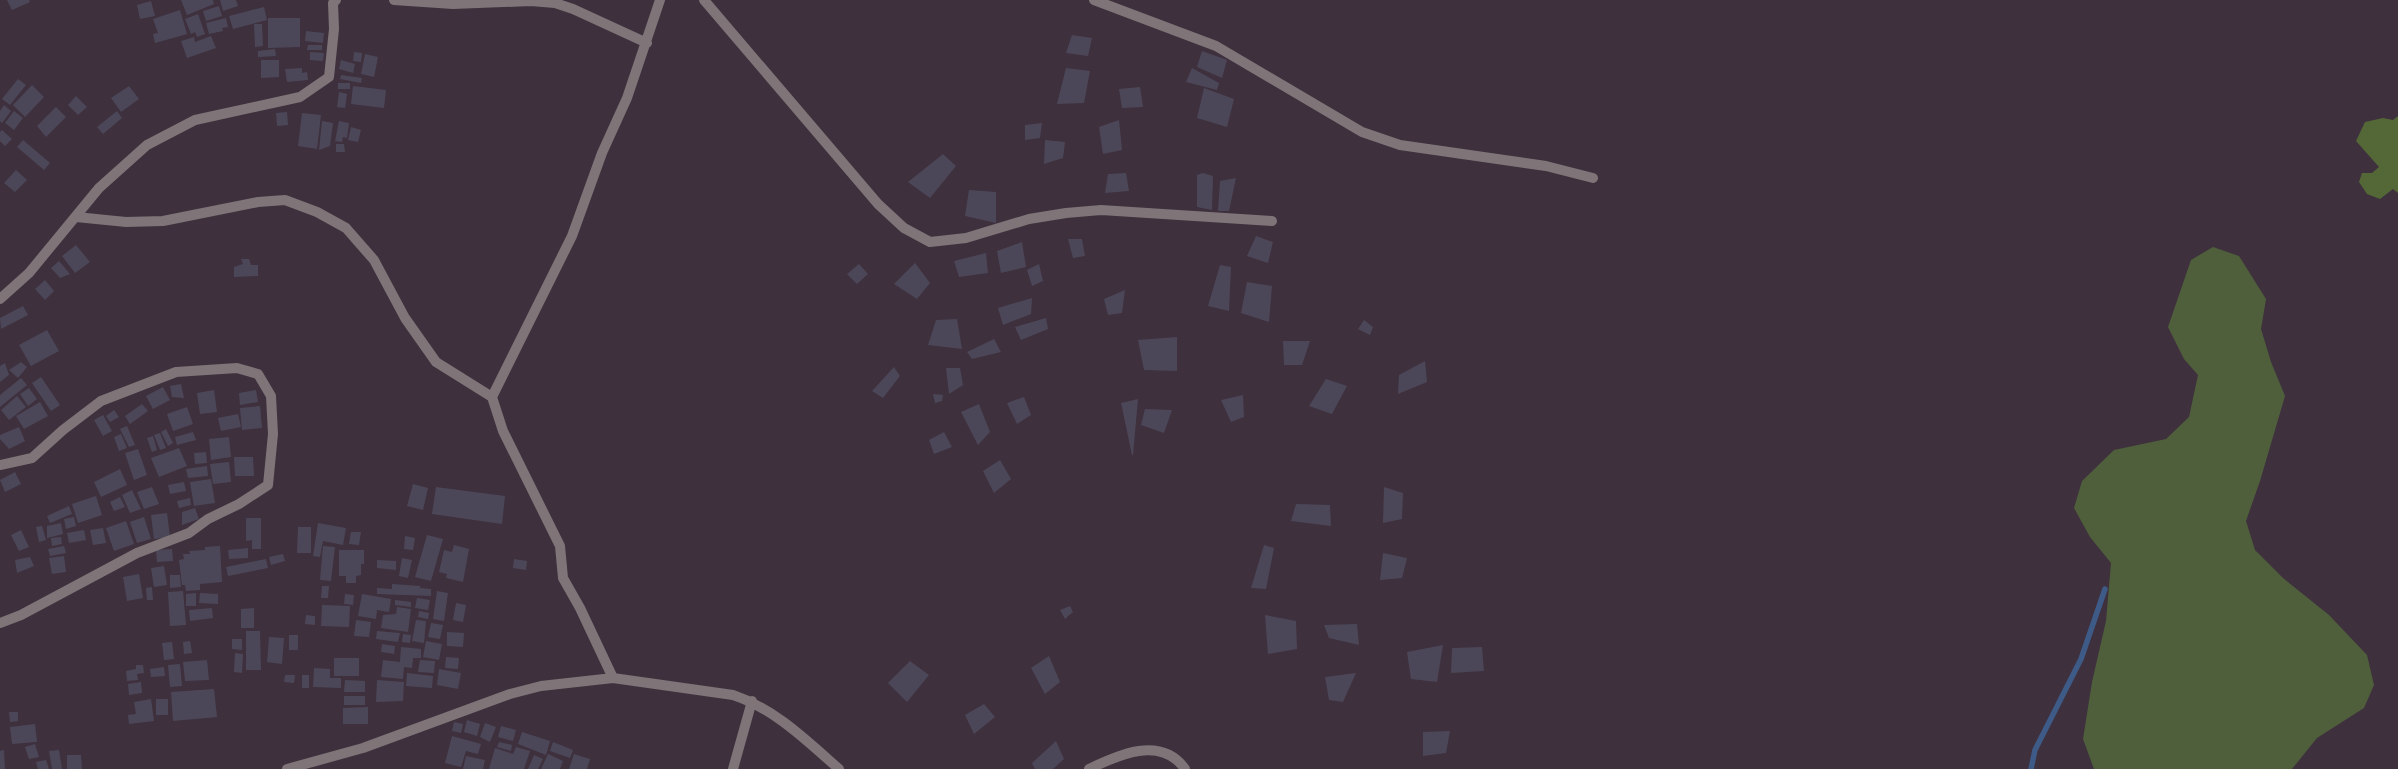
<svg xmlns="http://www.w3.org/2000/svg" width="2398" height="769" viewBox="0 0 2398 769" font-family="'IBM Plex Sans',sans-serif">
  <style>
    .green { fill: #4f5f3b }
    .forest { fill: #536836 }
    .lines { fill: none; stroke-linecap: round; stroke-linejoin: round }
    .stream { stroke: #3e5a86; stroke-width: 5.5 }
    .building { fill: #4c4758 }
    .street { stroke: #7f7477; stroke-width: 10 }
  </style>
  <rect width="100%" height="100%" fill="#3e303d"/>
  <path class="green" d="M2213,247l26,9 27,43 -5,30 10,33 14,34 -25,85 -14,40 9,29 28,28 46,37 38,40 7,30 -10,23 -47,30 -25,31h-198l-11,-30 9,-57 14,-61 5,-58 -21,-26 -16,-29 8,-27 32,-31 52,-11 23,-22 9,-42 -14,-16 -16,-32 23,-67z"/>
  <path class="forest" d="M2398,116v77l-5,-4 -13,10 -13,-5 -8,-12 3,-9h10l7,-6 -23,-26 9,-19 18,-4 10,2z"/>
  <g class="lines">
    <path class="stream" d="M2031,769l4,-19 46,-91 24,-70"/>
  </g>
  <path class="building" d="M7,0h22l1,2 -18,8z
    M181,0h32l1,4 -27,11z
    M220,0h16l2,6 -15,5z
    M151,1l4,15 -15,3 -3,-14z
    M219,6l3,10 -16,5 -3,-10z
    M264,7l3,13 -34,9 -4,-13z
    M180,10l7,24 -32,9 -2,-9 5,-1 -5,-14z
    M198,14l7,20 -8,3 -2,-5 -4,2 -6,-15z
    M226,18l2,9 -6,1 1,3 -14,3 -3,-11z
    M268,18h32v29l-32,1z
    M254,24h8l1,22 -8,1z
    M306,31l18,2 -1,10 -18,-2z
    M1072,35l20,3 -4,18 -22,-3z
    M211,36l5,12 -29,10 -6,-17 13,-4 1,5z
    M308,45h14v5h-15z
    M275,49l1,7 -18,1v-6z
    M1202,51l25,9 -5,18 -25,-11z
    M310,52l14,1 -1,8 -13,-1z
    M354,52l8,1 -1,9 -8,-1z
    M365,54l13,3 -4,20 -13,-3z
    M261,60h18v17l-18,1z
    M341,60l14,4 -2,9 -14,-4z
    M302,68v5l5,-1 1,8 -21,2 -2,-13z
    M1066,68l24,3 -6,32 -27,1z
    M1192,68l27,15 -2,7 -31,-8z
    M341,75l21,3 -1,5 -21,-4z
    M18,79l8,6 -16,20 -8,-6z
    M338,83h12v6h-12z
    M32,85l12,12 -19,20 -12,-12z
    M129,86l10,13 -18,13 -10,-14z
    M353,86l33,4 -2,18 -33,-4z
    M1140,87l3,20 -21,1 -3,-19z
    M1204,88l30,11 -7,28 -30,-9z
    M339,92l8,2 -2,14 -8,-1z
    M76,96l11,11 -9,8 -10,-10z
    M4,105l7,6 -9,12 -2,-2v-10z
    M56,107l10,10 -20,20 -9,-11z
    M14,111l9,7 -9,12 -9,-7z
    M117,111l5,7 -19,16 -6,-7z
    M287,112l1,13 -11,1 -1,-13z
    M302,113l19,2 -4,34 -19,-3z
    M1119,120l3,30 -19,4 -4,-27z
    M322,121l11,2 -3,23 -11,4z
    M339,121l10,2 -2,15 -4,-1 -1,5 -7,-1z
    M1042,123l-2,15 -15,2v-15z
    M351,127l10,3 -3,12 -10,-2z
    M2,130l10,9 -7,7 -5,-5v-9z
    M23,140l27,23 -6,7 -27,-23z
    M1045,140l20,2 -2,16 -19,6z
    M336,144h8l1,8h-9z
    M943,154l13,12 -26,32 -22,-16z
    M16,170l11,10 -12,12 -11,-9z
    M1126,173l3,18 -24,2 3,-19z
    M1203,173l10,3 -1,34 -15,-3v-32z
    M1236,178l-7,33h-11l2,-30z
    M969,190l27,2v31l-31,-7z
    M1256,236l17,6 -5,21 -21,-7z
    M1068,239h14l3,17 -12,2z
    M1022,242l4,25 -25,6 -4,-22z
    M76,245l14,17 -15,11 -13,-17z
    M986,253l2,20 -29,4 -5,-16z
    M241,259h8l2,6h7v11l-24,1v-10l9,-3z
    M59,261l11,13 -10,4 -9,-10z
    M915,263l15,20 -13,16 -23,-15z
    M859,264l9,10 -11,10 -10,-10z
    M1039,264l4,17 -11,5 -5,-16z
    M1220,265l11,2 -2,44 -21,-5z
    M45,280l9,11 -9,9 -10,-11z
    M1247,282l25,4 -3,36 -28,-9z
    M1125,290l-3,23 -14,2 -4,-16z
    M1032,298l-1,16 -28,11 -5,-17z
    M23,306l5,9 -27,14 -1,-11z
    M1046,318l2,11 -27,11 -6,-13z
    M957,319l5,30 -34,-4 8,-25z
    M1364,320l9,7 -3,8 -12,-6z
    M47,330l12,21 -28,15 -12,-21z
    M1177,337v34l-33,-1 -6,-30z
    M994,339l7,13 -29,7 -5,-7z
    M1283,341h27l-8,24h-18z
    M1425,361l2,21 -29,12 1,-19z
    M21,362l6,5 -9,11 -9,-8z
    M5,363l4,12 -9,7v-16z
    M894,367l6,9 -17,22 -11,-7z
    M946,368h14l3,17 -14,9z
    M41,377l19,28 -9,6 -19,-28z
    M21,378l6,7 -27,22v-12z
    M1326,379l21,7 -15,28 -23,-8z
    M181,384l3,14 -12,-1 -2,-11z
    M163,387l7,13 -17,9 -7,-13z
    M29,388l8,11 -9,7 -8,-12z
    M214,390l3,22 -17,2 -3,-21z
    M256,390l2,12 -18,3 -1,-12z
    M933,394l10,1 -1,6 -7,2z
    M1243,395l1,22 -13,5 -10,-22z
    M17,396l9,11 -17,13 -8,-10z
    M1024,397l7,18 -14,9 -10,-21z
    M1138,399l-5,56h-1l-11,-52z
    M40,402l8,14 -24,13 -8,-13z
    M142,404l6,7 -18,13 -5,-8z
    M979,404l11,28 -12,13 -17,-33z
    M260,406l2,22 -20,2 -2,-22z
    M187,407l6,17 -20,7 -6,-17z
    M1145,409l27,1 -8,23 -23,-8z
    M114,410l5,7 -9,5 -4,-6z
    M238,414l3,13 -20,4 -3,-13z
    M103,415l9,16 -9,5 -9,-16z
    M127,426l8,19 -6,2 -9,-18z
    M19,427l6,14 -16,8 -9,-10v-4z
    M166,429l7,14 -5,3 -7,-14z
    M193,432l3,8 -19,5 -2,-8z
    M944,432l8,15 -18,7 -5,-14z
    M160,433l6,15 -6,2 -6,-15z
    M121,434l6,14 -8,3 -5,-14z
    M153,436l4,14 -5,2 -5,-14z
    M229,437l2,20 -20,3 -2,-21z
    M179,448l8,18 -28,11 -8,-19z
    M138,449l9,26 -13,5 -9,-27z
    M206,452l1,11 -12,1 -1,-11z
    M234,457h19l1,19h-19z
    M1000,460l11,19 -17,14 -11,-22z
    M229,462l2,20 -18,2 -3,-20z
    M207,466l1,10 -20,2 -2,-9z
    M120,469l7,16 -26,12 -7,-15z
    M15,472l6,12 -16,8 -5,-12z
    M211,479l4,24 -21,3 -4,-24z
    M184,482l2,9 -16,3 -2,-9z
    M413,484l15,4 -5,22 -16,-4z
    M152,487l7,17 -15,5 -7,-17z
    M436,487l69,9 -3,28 -70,-10z
    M1384,487l19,6 -1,26 -19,4z
    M132,490l9,19 -11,4 -8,-18z
    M96,496l6,19 -24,8 -6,-19z
    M120,497l5,10 -11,4 -4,-9z
    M190,498l1,7 -12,3 -2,-7z
    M1296,504l34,1 1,21 -40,-5z
    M69,506l3,8 -22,9 -3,-7z
    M195,508l4,11 -17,6v-13z
    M167,513l3,24 -16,2 -3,-24z
    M74,517l2,9 -10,3 -2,-10z
    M144,517l7,22 -14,4 -7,-21z
    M246,518h15v31h-9v-9l-6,1z
    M126,521l8,23 -20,7 -8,-23z
    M61,523l2,11 -16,4v-12z
    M318,523l28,5 -3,17 -20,-4 -3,16 -7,-1z
    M42,526l4,14 -7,2 -3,-15z
    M298,527h13v26h-14z
    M103,528l3,15 -13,2 -3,-15z
    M21,530l8,17 -10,4 -8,-16z
    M84,530l2,10 -17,3 -2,-10z
    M351,532h10l-2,13 -10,-1z
    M427,535l16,4 -12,42 -16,-4z
    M405,536l10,2 -2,12 -9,-1z
    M61,537l1,7 -10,2 -1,-8z
    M454,545l15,4 -6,33 -17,-4 1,-4 -8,-2 5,-22 8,2z
    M1264,545l10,3 -8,41 -15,-1z
    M64,546l2,7 -16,3 -2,-7z
    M220,546l2,36 -22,2v6l-14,1 -1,-6h-3l-3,-25 5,-1 -1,-5h7l-1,-3 16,-1v-3z
    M323,546l12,1 -4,34 -11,-1z
    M248,548v10l-19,1 -1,-9z
    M172,549l1,12 -16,1 -1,-12z
    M339,550h25v14h-3v11l-5,1v7h-10v-7h-7z
    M1383,553l24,5 -5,20 -22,2z
    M283,554l2,7 -14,4 -2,-8z
    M64,556l2,16 -14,2 -3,-16z
    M30,557l4,9 -17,7 -2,-13z
    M402,558l10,2 -4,18 -9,-2z
    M266,559l2,9 -40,8 -2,-9z
    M514,559l13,2 -1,9 -13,-2z
    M377,560l19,1v9l-19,-2z
    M164,566l3,19 -13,2 -3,-19z
    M139,574l4,24 -16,3 -4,-24z
    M170,575h10l1,12 -11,1z
    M392,584l28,2v2l11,1v7l-54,-2v-6l15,1z
    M322,586h7l-1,12h-7z
    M152,587l1,13h-6l-1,-12z
    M183,591l3,34 -16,1 -2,-34z
    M437,591l11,2 -4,28 -11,-2z
    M196,593v13h-10v-12z
    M200,593l18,1v10l-19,-1z
    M345,594l9,1 -1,10 -9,-1z
    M362,594l29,5 -2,13 -12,-2 -1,9 -18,-3z
    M417,598l13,2 -2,10 -13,-2z
    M395,600l16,2v5l-16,-2z
    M456,603l10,2 -3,17 -10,-2z
    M322,605l28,1 -1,21 -28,-1z
    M1070,606l3,6 -8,7 -5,-9z
    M397,607l14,2 -3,23 -27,-4 2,-13 13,-1z
    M212,608l1,10 -23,3 -1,-11z
    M254,608v20h-13v-19z
    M419,611l10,2 -1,6 -10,-2z
    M306,615l9,1v9l-10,-1z
    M1265,615l31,6 1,28 -29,5z
    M356,620l15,2 -2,15 -15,-1z
    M416,620l10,1 -2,22 -12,-2z
    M431,623l12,2 -3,14 -12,-2z
    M1357,624l2,21 -30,-7 -5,-13z
    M246,631h14l1,39h-15z
    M377,631l23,2 -2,9 -22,-3z
    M447,632l17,1 -1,14 -16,-1z
    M403,634l8,1 -1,8 -8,-1z
    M289,635h9v15h-9z
    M269,637l15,1 -2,26 -15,-2z
    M232,639h10v11l-10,-1z
    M190,641l2,12 -8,1 -1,-12z
    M426,641l16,3 -3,16 -16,-3z
    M172,642l2,17 -10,1 -2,-17z
    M382,644l13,2 -1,8 -13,-2z
    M1443,645l-6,37 -26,-3 -4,-27z
    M401,647l20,2v9h-8l-1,10 -8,-1 -1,12 -22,-2 2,-17 17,2z
    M1482,647l2,24 -33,2 1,-25z
    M235,653l8,1 -1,19 -8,-1z
    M1049,656l11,26 -15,12 -14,-26z
    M446,657l13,1 -1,11 -13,-1z
    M334,658h25v18h-25z
    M207,660l2,20 -24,1 -2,-19z
    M420,660l15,1 -1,12 -16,-1z
    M910,661l19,14 -22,27 -19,-19z
    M180,664l2,22 -12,1 -2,-22z
    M136,665h7l1,8 -7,1 1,6 -11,1 -1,-10 10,-2z
    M164,667l1,9 -14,1 -1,-8z
    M314,668l16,1v9h11v10l-28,-1z
    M439,669l22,4 -3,16 -21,-4z
    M407,673l26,3 -1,12 -26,-2z
    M1356,673l-13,29 -14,-2 -4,-23z
    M285,675h10l-1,8 -10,-1z
    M302,675h7v13h-7z
    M345,680l20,1v11h-21z
    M377,680l27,2 -1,19 -27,1z
    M141,682l1,11 -13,2 -1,-11z
    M214,689l3,28 -44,4 -2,-29z
    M344,696h21v9h-21z
    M151,699l3,22 -25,3 -1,-9 8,-1 -2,-12z
    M156,699h12v16h-12z
    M984,704l11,13 -21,17 -9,-19z
    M368,707v17h-25v-16z
    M9,712h9v9l-8,1z
    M467,720l13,4 -3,12 -13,-4z
    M454,722l9,2 -2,9 -9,-2z
    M485,723l11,4 -6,15 -10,-5z
    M35,724l2,18 -25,2 -2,-17z
    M501,726l15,4 -3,11 -15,-4z
    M1450,731l-4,22 -23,3v-24z
    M522,732l28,9 -4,14 -28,-11z
    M452,736l29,8 -3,10 -12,-3 -5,16 -16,-4z
    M1056,741l8,18 -11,10h-18l-3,-6z
    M499,742l13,3 -1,6 -14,-4z
    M553,742l20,8 -3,8 -20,-7z
    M35,744l4,13 -10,2 -4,-12z
    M516,747l14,4 -6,18h-35l6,-21 18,6z
    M4,750l1,19h-5v-18z
    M59,750l3,19h-10l-3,-18z
    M548,754l15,7 -3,8h-19z
    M574,754l16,5 -3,10h-18z
    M67,755h14l1,14h-15z
    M534,755l9,4 -5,10h-10z
    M466,756l19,4 -2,9h-20z
    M46,760l3,9h-11l-2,-7z"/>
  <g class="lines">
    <path class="street" d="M394,0l59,4 78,-3 24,2 18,6 74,34
      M704,0l174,204 26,24 26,14 36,-4 63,-19 37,-6 35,-3 171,11
      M1094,0l122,46 146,86 38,13 146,21 47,12
      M76,217l50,5 37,-1 95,-19 27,-2 32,12 29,16 28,32 31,58 31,44 56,35
      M0,299l29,-26 70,-85 48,-43 48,-25 105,-23 29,-20 5,-48 -1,-26 3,-3
      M0,465l32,-7 31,-28 38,-29 75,-29 61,-4 21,6 13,22 2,38 -5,51 -29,19 -31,15 -19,14 -52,20 -116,62 -21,8
      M613,678l-33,-70 -17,-30 -3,-32 -57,-115 -11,-34 80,-161 30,-83 25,-55 33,-98
      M287,769l76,-21 147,-54 31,-8 72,-8 120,17c42,14 73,45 106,74
      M733,769l19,-68
      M1089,769c29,-14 72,-34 96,0"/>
  </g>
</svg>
